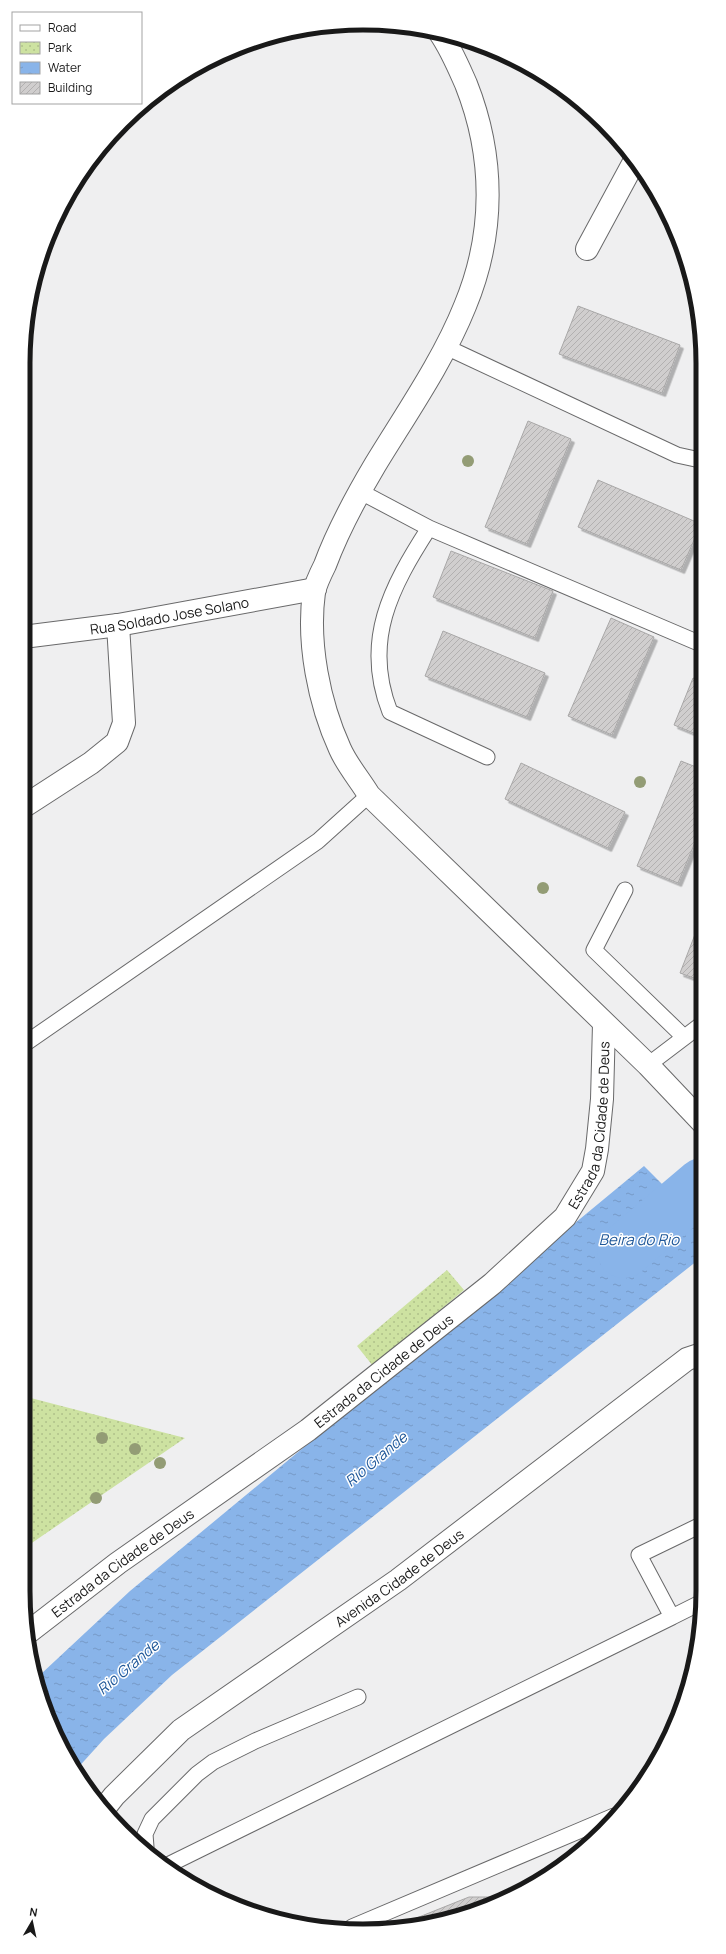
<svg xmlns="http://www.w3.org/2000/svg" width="726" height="1954" viewBox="0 0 726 1954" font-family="Manrope,sans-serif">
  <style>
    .park { fill: url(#park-dots) }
    .water { fill: url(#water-ripples) }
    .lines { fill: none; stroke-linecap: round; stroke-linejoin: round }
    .river { stroke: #89b4e9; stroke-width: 54 }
    .building { fill: url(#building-hatch); stroke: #a8a7a7; filter: url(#shadow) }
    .lane-casing { stroke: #69696a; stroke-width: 17 }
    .street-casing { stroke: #69696a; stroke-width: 24 }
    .secondary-casing { stroke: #69696a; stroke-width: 24 }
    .lane { stroke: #fff; stroke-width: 15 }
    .street { stroke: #fff; stroke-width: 22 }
    .secondary { stroke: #fff; stroke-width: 22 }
    .tree { fill: #939c75 }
    .labels { text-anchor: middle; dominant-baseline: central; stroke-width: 3; stroke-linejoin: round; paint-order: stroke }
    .street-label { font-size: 14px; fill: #191919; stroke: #fff }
    .water-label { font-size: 15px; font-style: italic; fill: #205899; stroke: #fff }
    .rim { fill: none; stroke: #191919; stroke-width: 5 }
  </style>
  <defs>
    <pattern id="park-dots" width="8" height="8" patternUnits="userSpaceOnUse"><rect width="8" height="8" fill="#cde2a1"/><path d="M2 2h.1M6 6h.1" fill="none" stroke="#afc18a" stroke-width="1.8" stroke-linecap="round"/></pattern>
    <pattern id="water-ripples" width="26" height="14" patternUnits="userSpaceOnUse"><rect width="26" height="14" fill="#89b4e9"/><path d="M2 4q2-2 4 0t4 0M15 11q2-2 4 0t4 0" fill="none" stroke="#769ac7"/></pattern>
    <pattern id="building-hatch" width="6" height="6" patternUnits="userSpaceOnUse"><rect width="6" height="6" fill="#d0cece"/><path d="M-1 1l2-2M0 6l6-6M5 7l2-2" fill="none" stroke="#b2b0b0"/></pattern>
    <filter id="shadow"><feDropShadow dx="3.5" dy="3.5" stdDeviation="0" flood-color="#0004"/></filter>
  </defs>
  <rect width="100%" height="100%" fill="#efeff0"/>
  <path class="park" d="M447,1270l17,20 -91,76 -16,-20z
    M23,1396l162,42 -162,111z"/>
  <path class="water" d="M644,1166l58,58v33l-530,418 -68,64 -29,32c-18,-26 -33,-63 -38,-93l4,-4 89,-83z"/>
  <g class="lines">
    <path class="river" d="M624,1251l78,-66"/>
  </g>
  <path class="building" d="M578,306l102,39 -18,48 -103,-39z
    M528,421l43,18 -44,105 -42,-17z
    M598,480l103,44 -20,46 -103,-43z
    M451,551l102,40 -18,47 -102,-41z
    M701,593v10l-4,-1z
    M611,618l43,19 -42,98 -44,-19z
    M443,631l102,42 -18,44 -102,-41z
    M693,678l8,3v55l-27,-11z
    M681,761l20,8v59l-23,55 -41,-17z
    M521,763l104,49 -17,36 -103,-49z
    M701,919l1,62 -22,-8z
    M469,1897h39l-15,8 -63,19 -31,1z"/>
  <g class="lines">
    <defs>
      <path id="lane" d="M446,347l231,108 23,5
        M359,491l70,37 272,116
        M429,528c-38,59 -67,113 -39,184l97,45
        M625,890l-31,60 90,87
        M23,1045l295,-204 51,-46
        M648,1065l54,-41
        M702,1602l-30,15 -33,-62 64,-31
        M146,1847l-1,-13 7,-15 45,-45 16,-12 42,-21 103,-44
        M168,1865l504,-248
        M352,1927l262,-111"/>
      <g id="street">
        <path d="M587,249l47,-87"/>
        <path id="s1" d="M23,637l95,-12 197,-36"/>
        <path d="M23,807l68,-44 26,-21 7,-19 -6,-98"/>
        <path id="s2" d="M30,1631l88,-68 190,-133 184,-146 73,-67 28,-46 4,-22 5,-50 2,-75"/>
        <path id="s3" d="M103,1810l11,-14 67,-66 217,-150 289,-221 15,-5"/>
      </g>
      <path id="secondary" d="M440,33c11,16 18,33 26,51 29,73 29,150 -1,222 -22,55 -59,108 -90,159 -19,32 -37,65 -50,100 -4,8 -9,18 -11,27 -7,51 5,111 26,157 7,16 20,31 29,46l279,270 54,57"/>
    </defs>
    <use href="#lane" class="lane-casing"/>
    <use href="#street" class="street-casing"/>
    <use href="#secondary" class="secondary-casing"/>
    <use href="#lane" class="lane"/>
    <use href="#street" class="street"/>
    <use href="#secondary" class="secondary"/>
  </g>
  <g class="tree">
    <circle cx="468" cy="461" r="6"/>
    <circle cx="640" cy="782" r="6"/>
    <circle cx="543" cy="888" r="6"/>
    <circle cx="102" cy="1438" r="6"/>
    <circle cx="135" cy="1449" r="6"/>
    <circle cx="160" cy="1463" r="6"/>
    <circle cx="96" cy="1498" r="6"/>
  </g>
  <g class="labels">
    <g class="street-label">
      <text stroke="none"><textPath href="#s1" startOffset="148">Rua Soldado Jose Solano</textPath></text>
      <text stroke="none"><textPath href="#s2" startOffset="775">Estrada da Cidade de Deus</textPath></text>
      <text stroke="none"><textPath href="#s2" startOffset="439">Estrada da Cidade de Deus</textPath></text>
      <text stroke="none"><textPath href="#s2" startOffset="115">Estrada da Cidade de Deus</textPath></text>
      <text stroke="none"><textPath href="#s3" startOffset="378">Avenida Cidade de Deus</textPath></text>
    </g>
    <g class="water-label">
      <text x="639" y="1239">Beira do Rio</text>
      <text transform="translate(376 1459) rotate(-40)">Rio Grande</text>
      <text transform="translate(128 1667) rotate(-40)">Rio Grande</text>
    </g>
  </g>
  <path d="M0 0H726V1954H0ZM363 30H363A333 333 0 0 1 696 363V1591A333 333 0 0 1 363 1924H363A333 333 0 0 1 30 1591V363A333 333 0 0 1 363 30Z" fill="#fff" fill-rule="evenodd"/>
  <path class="rim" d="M363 30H363A333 333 0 0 1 696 363V1591A333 333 0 0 1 363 1924H363A333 333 0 0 1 30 1591V363A333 333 0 0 1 363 30Z"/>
  <rect x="12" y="12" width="130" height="92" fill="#ffffff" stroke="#a3a3a3"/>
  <rect x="20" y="25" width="20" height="6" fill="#ffffff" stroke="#a3a3a3"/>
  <text x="48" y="32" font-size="12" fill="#191919">Road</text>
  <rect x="20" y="42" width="20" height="12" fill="url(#park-dots)" stroke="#a3a3a3"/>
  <text x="48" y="52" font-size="12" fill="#191919">Park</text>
  <rect x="20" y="62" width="20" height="12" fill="url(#water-ripples)" stroke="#a3a3a3"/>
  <text x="48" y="72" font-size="12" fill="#191919">Water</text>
  <rect x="20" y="82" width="20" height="12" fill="url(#building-hatch)" stroke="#a3a3a3"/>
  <text x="48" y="92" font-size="12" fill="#191919">Building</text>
  <g transform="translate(32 1922) rotate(9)" stroke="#ffffff" stroke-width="3" paint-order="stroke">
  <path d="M0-3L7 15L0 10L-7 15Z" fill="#191919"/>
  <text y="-6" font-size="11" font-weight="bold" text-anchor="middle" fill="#191919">N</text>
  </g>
</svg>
